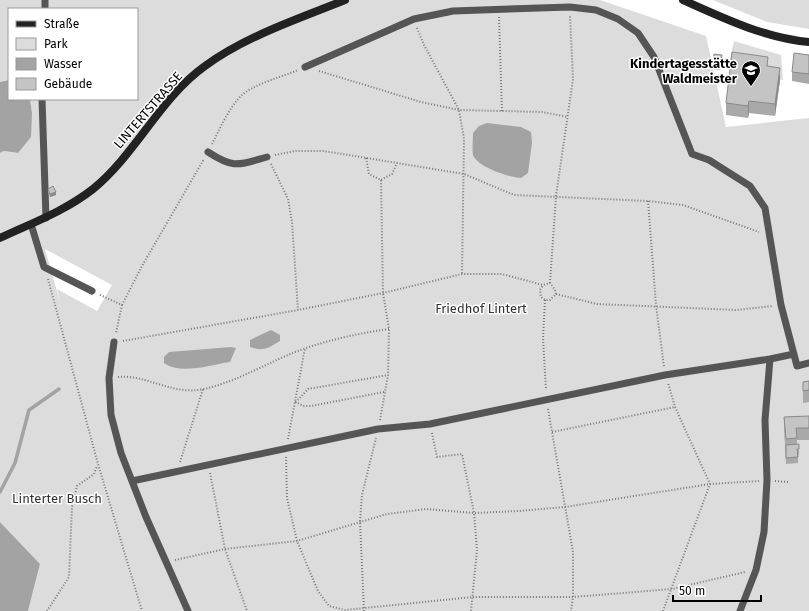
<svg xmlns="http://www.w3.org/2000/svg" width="809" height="611" viewBox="0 0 809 611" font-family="'Fira Sans',sans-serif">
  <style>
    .green { fill: #dcdcdc; fill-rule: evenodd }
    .water { fill: #a3a3a3 }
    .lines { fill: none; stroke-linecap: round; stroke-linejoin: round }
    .stream { stroke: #a3a3a3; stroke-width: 3.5 }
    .path { stroke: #777; stroke-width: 2; stroke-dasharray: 1 2; stroke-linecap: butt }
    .service { stroke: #555; stroke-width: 7 }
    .secondary { stroke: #222; stroke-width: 8 }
    .wall { fill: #a9a9a9 }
    .shaded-wall { fill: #898989 }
    .building { fill: #c4c4c4; stroke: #898989 }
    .labels { text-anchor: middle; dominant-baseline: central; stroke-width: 3; stroke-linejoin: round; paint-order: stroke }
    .poi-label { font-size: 13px; font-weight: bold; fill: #000; stroke: #fff; text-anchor: end }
    .street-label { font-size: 13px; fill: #000; stroke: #fff }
    .park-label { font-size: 13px; fill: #333; stroke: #fff }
  </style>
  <rect width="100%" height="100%" fill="#fff"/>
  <path class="green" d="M0,0h600l106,36 20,91 83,-9v493h-781l12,-47 -40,-42v-369l4,-2 14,2 14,-40 -2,-14h107v-90h-128v71l-9,2zM45,249l67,36 -15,26 -40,-22 3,13z
    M713,0h96v29l-42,-7z
    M734,41l47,14 2,25 -14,-3 1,-8 -41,-6z"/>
  <path class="water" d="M9,80v19h21l2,14 -1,24 -13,16 -14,-2 -4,2v-71z
    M487,123l34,4 10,5 1,11 -4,30 -7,5c-10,0 -44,-11 -48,-23 -1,-6 0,-16 0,-22l6,-7z
    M271,330l9,5v6c-12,7 -16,11 -30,6v-7z
    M231,347l5,1 -6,14c-20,3 -49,13 -66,1v-6l5,-5z
    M0,522l40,42 -12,47h-28z"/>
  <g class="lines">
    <path class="stream" d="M0,492l15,-29 14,-53 30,-21"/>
    <path class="path" d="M499,17l3,95
      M417,28l7,17 35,65 5,29 -2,135
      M319,71l102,31 38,8 83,2 26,5
      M212,144c8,-15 16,-35 29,-48 12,-12 41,-19 57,-26
      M275,155l20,-4h29l140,23 50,21 134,6 35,4 76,27
      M366,158l3,16 12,6 11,-6 5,-11
      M271,164l17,35 4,23 6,88
      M648,201l8,104 8,62
      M48,279l50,185 44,147
      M550,283l6,-87 17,-117 -3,-63
      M556,294l41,10 139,6 37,-4
      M100,295l22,10 -6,28
      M545,300l-2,38 3,52
      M122,305l20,-39 62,-107
      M123,341l175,-31 85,-17 79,-19h40l41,11 7,-2 5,7 1,4 -6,6h-5l-4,-3 -1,-7 3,-5
      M118,377c29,-3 54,19 86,12 36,-8 67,-29 102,-41 27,-9 54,-15 83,-19
      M384,392l-73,14h-8l-7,-4 12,-13 80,-14
      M548,409l25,143v45l-2,14
      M380,420l8,-45 1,-46 -6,-36 -2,-113
      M552,432l123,-25
      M432,433l5,24 25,-3 12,59 3,37 -6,61
      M288,439l17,-91
      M286,457l1,41 10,43 21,50 11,15 16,4 128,-13h100l99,-8 73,-17
      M180,462l23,-73
      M210,473l15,76 22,62
      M775,481l14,1
      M175,560l50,-11 72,-8 90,-27 39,-5 48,4 45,-2 46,-4 145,-23 49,-3
      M47,611l22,-34 3,-70 5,-21 17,-12 3,-8
      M364,611l-4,-89 2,-27 14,-57
      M663,611l47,-127 -35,-77 -7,-24"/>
    <path class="service" d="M45,9v-9
      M305,67l109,-48 39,-8 117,-4 26,3 22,9 20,14 16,24 38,97 17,6 41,26 15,22 16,97 16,61 12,-3
      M42,99l4,119
      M208,152c26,17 30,13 59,5
      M31,224l13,43 48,24
      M114,342l-5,36 2,37 10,38 25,64 42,94
      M132,481l246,-52 52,-5 235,-49 105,-16
      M740,611l16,-41 8,-38 3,-52 -2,-60 5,-61 24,-5"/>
    <path class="secondary" d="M683,0c40,18 82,38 126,42
      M0,238c32,-15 65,-27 93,-49 43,-35 67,-91 112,-123 41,-30 93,-47 140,-66"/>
  </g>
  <path class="wall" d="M809,55v29l-17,-3v-9z
    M722,58l-2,12 -7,-1v-3z
    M768,66l12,14 -5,36 -26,-3 -1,5 -22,-3v-12z
    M48,189l8,6 -6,2 -2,-5z
    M809,381v21l-6,1v-21z
    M809,416v24h-12v4l2,5v6h-1v8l-12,1 -2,-35v-12z"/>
  <path class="shaded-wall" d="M780,68v12l-5,36v-12z
    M749,101v12l-1,5v-12z
    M56,192v3l-6,2v-3z"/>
  <path class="building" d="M732,52l36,5 -1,9 13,2 -5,36 -26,-3 -1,5 -22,-3z
    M794,53l15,2v19l-17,-2z
    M714,54l8,1 -2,12 -7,-1z
    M53,186l3,6 -6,2 -2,-5z
    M809,381v9l-6,1v-9z
    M809,416v12h-13l1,10 -11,1 -2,-22z
    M799,444v5h-2l1,8 -12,1v-13z"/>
  <defs>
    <symbol id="school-pin" viewBox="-11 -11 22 30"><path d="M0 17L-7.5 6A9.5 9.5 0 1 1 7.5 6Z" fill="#000" stroke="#fff"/><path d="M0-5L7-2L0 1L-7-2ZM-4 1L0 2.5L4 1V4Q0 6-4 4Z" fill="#fff"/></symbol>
  </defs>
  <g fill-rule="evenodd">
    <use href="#school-pin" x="740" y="59" width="22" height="30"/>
  </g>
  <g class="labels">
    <g class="poi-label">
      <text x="737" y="63">Kindertagesstätte<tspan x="737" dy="15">Waldmeister</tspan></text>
    </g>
    <g class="street-label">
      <text transform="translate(148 110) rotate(-49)">LINTERTSTRASSE</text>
    </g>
    <g class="park-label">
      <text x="481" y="308">Friedhof Lintert</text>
      <text x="57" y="498">Linterter Busch</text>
    </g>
  </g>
  <rect x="8" y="8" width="130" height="92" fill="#ffffff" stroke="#999999"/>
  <rect x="16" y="21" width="20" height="6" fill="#222222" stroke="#999999"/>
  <text x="44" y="28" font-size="12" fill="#000000">Straße</text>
  <rect x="16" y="38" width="20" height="12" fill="#dcdcdc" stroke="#999999"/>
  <text x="44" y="48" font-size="12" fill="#000000">Park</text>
  <rect x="16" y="58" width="20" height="12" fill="#a3a3a3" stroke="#999999"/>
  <text x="44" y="68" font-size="12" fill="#000000">Wasser</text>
  <rect x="16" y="78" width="20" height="12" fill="#c4c4c4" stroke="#999999"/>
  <text x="44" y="88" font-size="12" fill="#000000">Gebäude</text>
  <path d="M673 595v6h88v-6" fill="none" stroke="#000000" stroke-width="2"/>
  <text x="679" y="595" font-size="12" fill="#000000" stroke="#ffffff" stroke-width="3" paint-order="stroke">50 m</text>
</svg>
